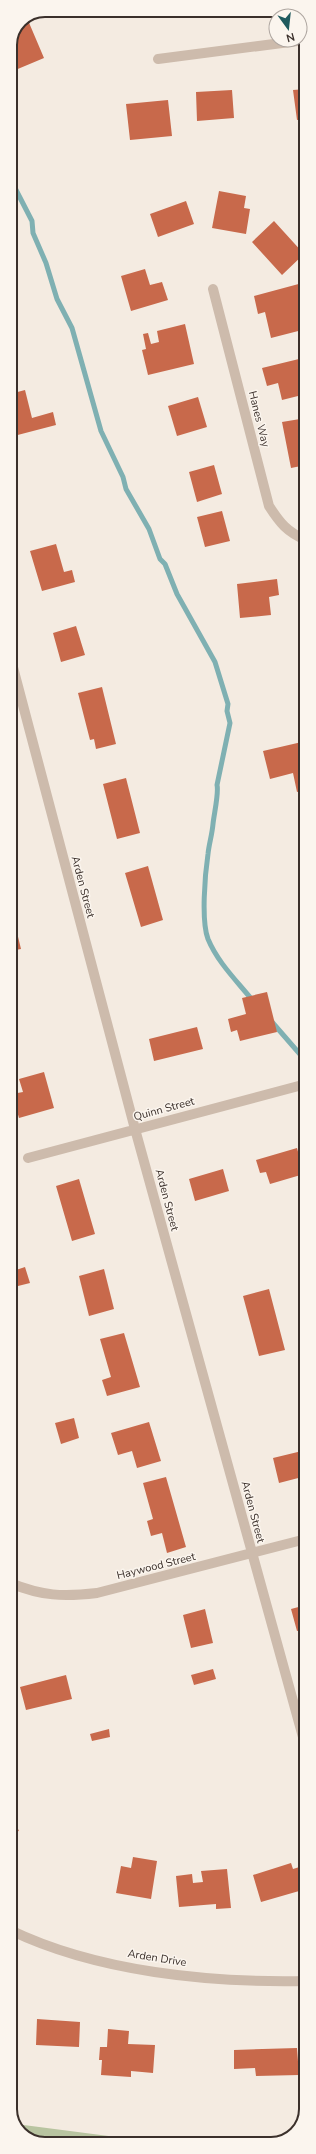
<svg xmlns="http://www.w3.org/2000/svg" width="316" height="2154" viewBox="0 0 316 2154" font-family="'Nunito Sans',sans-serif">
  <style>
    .green { fill: #b8c4a0 }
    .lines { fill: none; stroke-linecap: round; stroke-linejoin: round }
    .stream { stroke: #7fb0b2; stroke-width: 5 }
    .building { fill: #c8694b }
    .minor { stroke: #cdbbac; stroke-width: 10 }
    .labels { text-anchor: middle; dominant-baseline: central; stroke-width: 3; stroke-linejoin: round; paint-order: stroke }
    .street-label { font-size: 11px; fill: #3b302b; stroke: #fbf5ee }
    .rim { fill: none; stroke: #3b302b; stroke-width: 2 }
  </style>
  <rect width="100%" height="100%" fill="#f4ebe1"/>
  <path class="green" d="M16,2124l154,20h-129l-21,-10z"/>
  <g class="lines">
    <path class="stream" d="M10,172l4,14 18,35 1,12 13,30 11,36 15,29 29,103 22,46 3,12 23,40 11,30 5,5 12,30 38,68 13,42 -1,7 3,12 -13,62c2,8 -3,29 -4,39 -1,11 -4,20 -5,30 -3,20 -7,67 0,85 10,24 29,42 45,62
      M272,1022l33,38"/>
  </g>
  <path class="building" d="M27,18l17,40 -31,13 -3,-7v-19l10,-25z
    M306,89v30l-9,1 -4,-30z
    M232,90l2,28 -37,3 -1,-29z
    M168,100l4,36 -42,4 -4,-36z
    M219,191l27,5 -2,12 6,1 -4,25 -34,-6z
    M186,201l8,23 -36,13 -8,-23z
    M274,221l30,33 -22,21 -30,-33z
    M145,269l5,16 12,-3 6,18 -37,11 -10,-35z
    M306,282v19l-7,2 7,26 -35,9 -6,-26 -7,2 -4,-18z
    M185,324l9,40 -46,11 -6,-25 4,-1 -3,-15 5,-1 3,11 8,-2 -2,-11z
    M303,358l3,11v25l-24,6 -4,-17 -11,3 -5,-18z
    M25,390l7,28 21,-6 3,13 -46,12v-43z
    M198,397l9,30 -30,9 -9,-30z
    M306,418v47l-15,3 -9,-46z
    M214,465l8,29 -25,8 -8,-30z
    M222,511l8,30 -25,6 -8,-30z
    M56,544l8,28 8,-2 3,12 -33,9 -12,-40z
    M277,579l2,16 -10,2 2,18 -31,3 -3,-34z
    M76,626l9,29 -24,7 -8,-29z
    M102,687l14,57 -20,5 -2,-10 -4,1 -12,-47z
    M306,741v49l-9,2 -4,-19 -23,6 -7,-28z
    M126,778l14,55 -23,6 -14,-55z
    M148,866l15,54 -22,7 -16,-54z
    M11,908l10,41 -11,2v-43z
    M267,992l10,40 -37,9 -3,-11 -6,2 -3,-13 18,-5 -4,-16z
    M197,1027l6,22 -49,12 -5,-22z
    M44,1072l10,36 -35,10 -7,-24 11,-2 -4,-13z
    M297,1148l7,26 -34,10 -4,-12 -6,1 -4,-13z
    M223,1169l6,22 -34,10 -6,-22z
    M79,1179l16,55 -23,7 -16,-55z
    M25,1267l5,16 -20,5v-16z
    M104,1269l10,40 -25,7 -10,-40z
    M269,1289l16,61 -26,6 -16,-60z
    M124,1333l16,54 -33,9 -5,-16 9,-3 -11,-38z
    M74,1418l5,20 -18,6 -6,-21z
    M149,1422l12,39 -24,7 -5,-17 -14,4 -7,-22z
    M306,1450v26l-27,7 -6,-25z
    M166,1477l20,70 -19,6 -5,-20 -11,3 -4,-15 6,-2 -10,-36z
    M306,1605v24l-9,2 -6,-22z
    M205,1609l8,34 -22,5 -8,-33z
    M213,1669l3,10 -22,6 -3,-10z
    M66,1675l6,24 -46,11 -6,-23z
    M109,1729l1,8 -18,4 -2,-7z
    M10,1825l9,5 -9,14z
    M133,1857l24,4 -6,38 -35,-6 5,-27 10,2z
    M291,1863l2,6 13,-4v24l-45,13 -8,-27z
    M227,1869l4,39 -15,1v-5l-37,3 -3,-31 16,-2 1,9 10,-1 -2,-11z
    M37,2019l43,3 -1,25 -43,-2z
    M108,2029l21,2 -1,13 27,1 -2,28 -22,-2v6l-30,-2 1,-15h-3l1,-13h7z
    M297,2048l2,27 -43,1 -1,-8 -21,1v-19z"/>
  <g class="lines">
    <path class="minor" d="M158,59l147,-19
      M213,289l56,217c11,17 18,26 37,34
      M10,656l125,473 171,619
      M28,1158l278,-74
      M10,1583c32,13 53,14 87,10l209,-54
      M10,1930c87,42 200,53 296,51"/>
  </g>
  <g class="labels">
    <g class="street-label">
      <text transform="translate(259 419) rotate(76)">Hanes Way</text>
      <text transform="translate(83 887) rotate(75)">Arden Street</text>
      <text transform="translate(164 1109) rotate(-15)">Quinn Street</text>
      <text transform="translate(167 1200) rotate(75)">Arden Street</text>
      <text transform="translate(253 1512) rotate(75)">Arden Street</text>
      <text transform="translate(156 1566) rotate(-14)">Haywood Street</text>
      <text transform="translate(157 1958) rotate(9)">Arden Drive</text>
    </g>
  </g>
  <path d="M0 0H316V2154H0ZM45 17H271A28 28 0 0 1 299 45V2109A28 28 0 0 1 271 2137H45A28 28 0 0 1 17 2109V45A28 28 0 0 1 45 17Z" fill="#fbf5ee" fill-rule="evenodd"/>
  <path class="rim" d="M45 17H271A28 28 0 0 1 299 45V2109A28 28 0 0 1 271 2137H45A28 28 0 0 1 17 2109V45A28 28 0 0 1 45 17Z"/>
  <g transform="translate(288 28) rotate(165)"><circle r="19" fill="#fbf5ee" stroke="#aea6a0"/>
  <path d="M0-3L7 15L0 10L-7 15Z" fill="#1f5a5e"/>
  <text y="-6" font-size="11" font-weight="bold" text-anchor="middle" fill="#3b302b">N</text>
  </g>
</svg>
